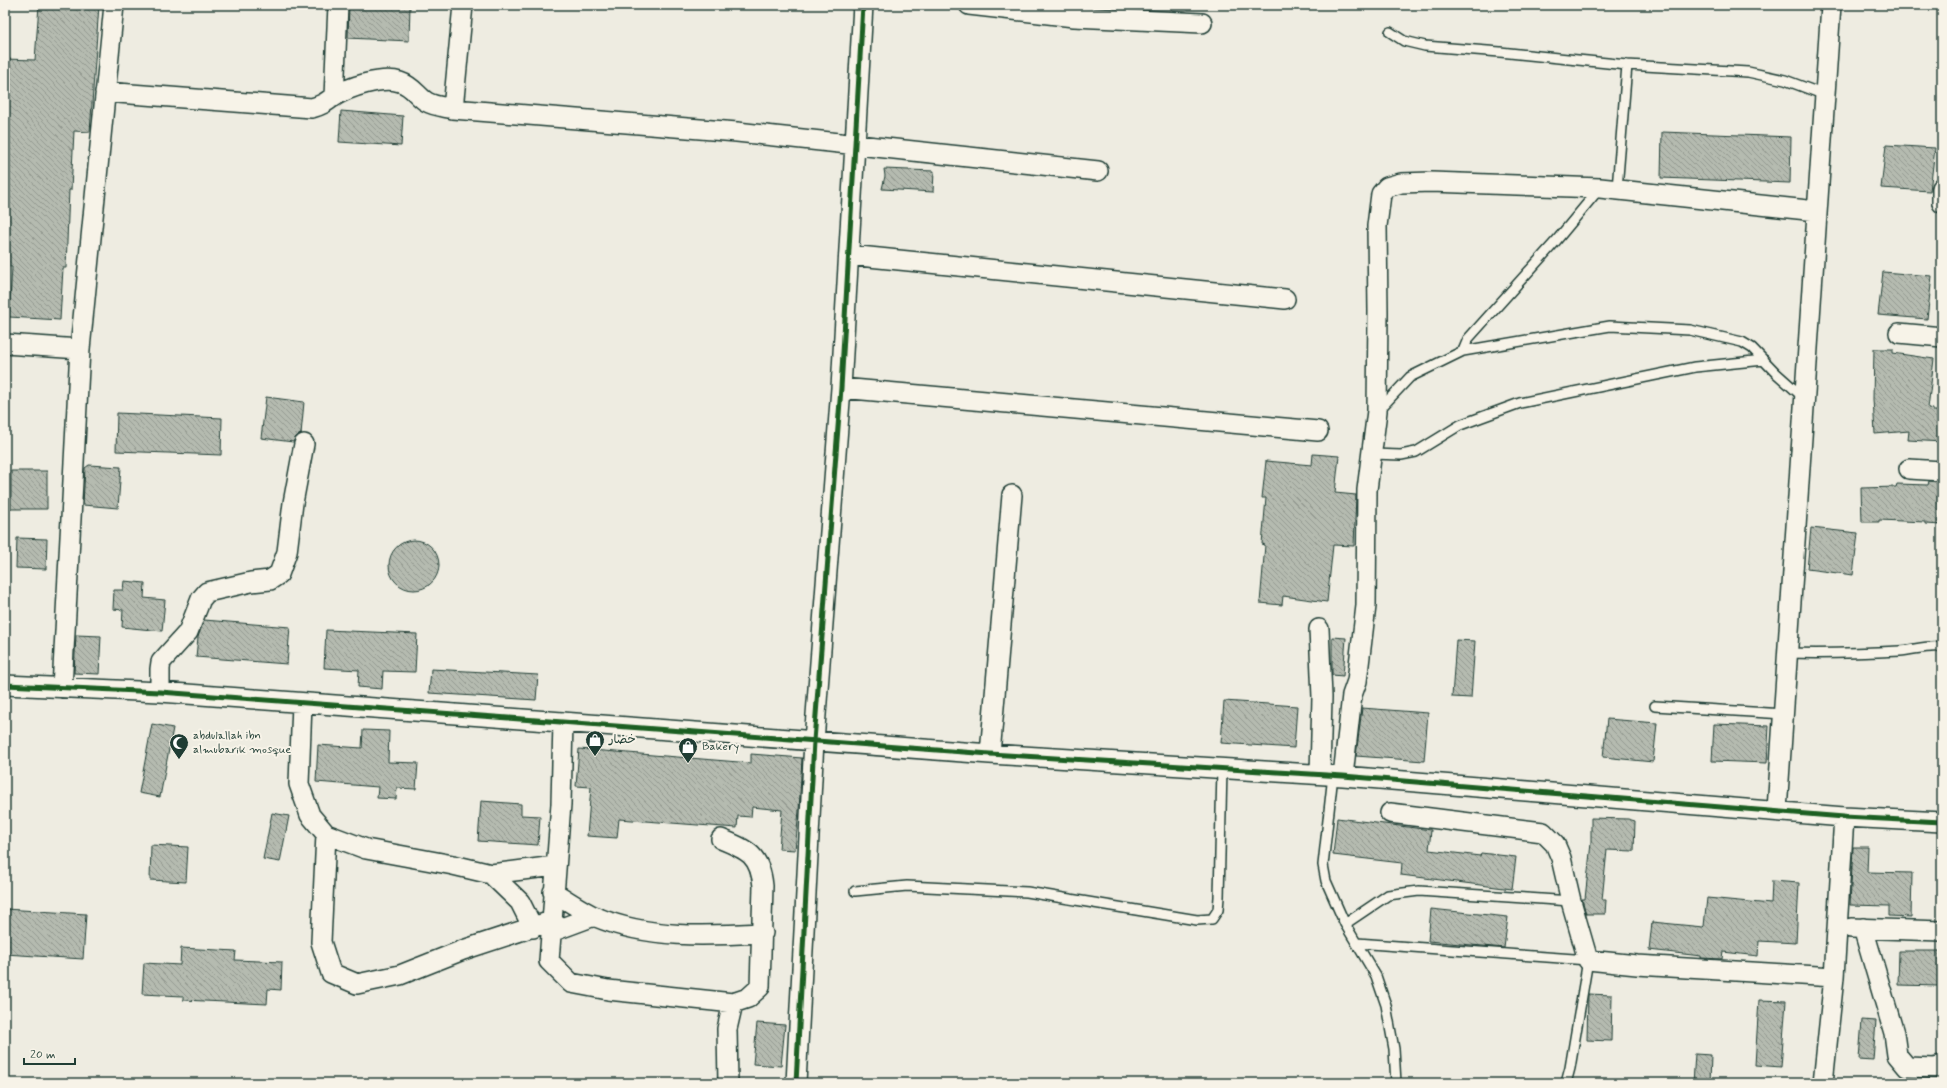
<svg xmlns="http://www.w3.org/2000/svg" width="1947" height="1088" viewBox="0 0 1947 1088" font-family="Mynerve,'Playpen Sans Arabic',sans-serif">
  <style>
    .building { fill: url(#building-back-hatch); stroke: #1f3d34 }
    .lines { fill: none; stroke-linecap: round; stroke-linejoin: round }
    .lane-casing { stroke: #1f3d34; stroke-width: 12 }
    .street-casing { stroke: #1f3d34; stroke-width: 22 }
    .lane { stroke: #f7f3e8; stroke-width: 9 }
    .street { stroke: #f7f3e8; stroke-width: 19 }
    .cycleway-casing { stroke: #f7f3e8; stroke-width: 8 }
    .cycleway { stroke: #1b5e20; stroke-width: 5 }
    .labels { text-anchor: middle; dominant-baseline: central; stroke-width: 4; stroke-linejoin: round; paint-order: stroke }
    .poi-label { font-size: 12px; fill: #1f3d34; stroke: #f7f3e8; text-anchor: start }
  </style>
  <defs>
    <pattern id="building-back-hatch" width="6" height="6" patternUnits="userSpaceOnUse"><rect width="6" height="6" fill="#b5bbb0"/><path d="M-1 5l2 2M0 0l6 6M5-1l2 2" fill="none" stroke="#939990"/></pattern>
  </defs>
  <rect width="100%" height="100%" fill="#eeece1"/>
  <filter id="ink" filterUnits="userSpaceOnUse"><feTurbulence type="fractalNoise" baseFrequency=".025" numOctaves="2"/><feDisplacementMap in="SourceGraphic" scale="8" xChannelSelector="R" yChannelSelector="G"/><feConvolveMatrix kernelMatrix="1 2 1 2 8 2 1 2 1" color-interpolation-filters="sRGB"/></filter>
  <g filter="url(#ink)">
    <path class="building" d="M39,5h60l-9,127 -16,-1 -3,59h-2l-3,78h-3l-3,52 -51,-3 3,-50 -7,-1v-207l30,1z
      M349,5h61l-1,36 -61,-3z
      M341,111l62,5 -2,30 -62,-4z
      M1662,132l129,5 -1,46 -129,-5z
      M1886,145l49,3 -5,43 -49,-3z
      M884,169l50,2 -1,21 -51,-3 3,-13z
      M1883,272l49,4 -5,43 -49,-4z
      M1874,349h19v4l41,6 -6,49 5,1v2h9v31l-34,-2 1,-9 -34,3 -2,-35z
      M266,397l38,5 -3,32 -5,3 -3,5 -32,-4z
      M117,413l105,5 -1,37 -105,-4z
      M1313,454l26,2 -4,37 21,2 -2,51 -21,-1 -6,57 -44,-6 -1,9 -22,-2 5,-58 -3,-1 4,-46h-4l4,-37 46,4z
      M89,465l32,2 -3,41 -35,-3 2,-37z
      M11,471h36v38h-36z
      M1929,481l13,1v43l-17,-1v-2l-46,-2v2h-17l-1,-34 35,-1 1,-3 31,1z
      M1811,528l47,5 -5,42 -46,-6z
      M17,538l30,1 -1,30 -30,-1z
      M389 565a25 25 0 1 1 50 0a25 25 0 1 1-50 0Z
      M124,581l21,2 -1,15 21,2 -3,31 -40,-4 1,-17 -10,-1 1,-19h9z
      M204,620l86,7 -3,37 -91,-7 2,-20z
      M326,630l91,4 -2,38 -32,-1 -1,18 -24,-2 1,-17 -35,-2z
      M76,635l25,1 -2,38 -25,-1z
      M1332,637l14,1 -3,38 -11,-1z
      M1456,640l19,1 -4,57 -19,-1z
      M431,669l107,6 -2,25 -107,-7z
      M1224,701l73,5 -3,42 -73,-5z
      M1362,708l66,5 -4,48 -68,-5z
      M1607,719l50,4 -4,39 -50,-5z
      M152,724l21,4 -13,69 -21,-4z
      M1714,724l55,2 -2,37 -55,-2z
      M363,730l26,1 -1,31 30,1 -2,26 -19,-1 -1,11 -19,-1 1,-11 -62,-5 2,-37 44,3z
      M579,749l172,14v-9l51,4 -3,53 -4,39 -16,-1 3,-39 -30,-3 -1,10 -13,-1 -1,12 -118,-9 -2,19 -30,-2 4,-49 -15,-1z
      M481,801l40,3v11l19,1 -2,29 -60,-4z
      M272,813l17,3 -9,46 -17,-3z
      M1337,818l94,12 -2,20 51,6 1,-3 35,4 -4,32 -111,-14 1,-12 -69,-8z
      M1591,818l37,1 7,2 -1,30 -27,-1 -5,50h4l-1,14h-19l-4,-15h3l6,-56z
      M151,845l37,2 -2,35 -36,-2z
      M1853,847h15l-1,25 45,1 -1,44 -22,-1v-10l-39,-1z
      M1772,881l27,2 -3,60 -37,-2 -1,15 -35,-4 -1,7 -21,-1v-2l-52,-6 3,-28 51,5 1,-1 3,-28 64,6z
      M5,909l81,5 -3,45 -78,-5z
      M1431,909l77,8 -4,31 -76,-7z
      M181,948l55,3 -1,9 47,2 -1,28 -13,-1 -1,15 -84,-4v-4l-41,-2 2,-31 36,2z
      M1899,951h41l-1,35 -41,-1z
      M1588,994l24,1 -1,46 -24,-1z
      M1759,1000l27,1 -5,66 -26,-2z
      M1862,1020l14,1 -3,39 -14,-1z
      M757,1023l28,2 -4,41 -28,-2z
      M1695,1054l16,1 -1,28h-17z"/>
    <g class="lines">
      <defs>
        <path id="lane" d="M1390,32l14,9 21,5 75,6 127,13 121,7 37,8 40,15
          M1617,189l10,-124
          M1463,351l5,-12 88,-98 44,-53
          M1379,410l31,-33 53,-26 147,-25 80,4 52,12 10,6 24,25 28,25
          M1372,454l29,1 15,-3 44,-27 60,-22 175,-36 69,-7
          M1786,653c38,1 76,0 114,-2 14,-1 27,-6 42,-4
          M1655,706l129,8
          M1333,775l-10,90 3,16 19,43 31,52 10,29 8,44 2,34
          M855,891l52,-5 120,6 170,28 15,-1 6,-9 1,-13 3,-128
          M1345,924l43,-29 31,-4 152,10
          M1357,943l231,17 -18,108 -4,15"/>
        <path id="street" d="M969,5l105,12 128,6
          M105,92l207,16c10,-3 13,-5 21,-11 16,-10 49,-21 67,-15 13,4 18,15 27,20 7,4 18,5 26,7l284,23 361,39
          M334,97l4,-92
          M453,109l10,-104
          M1942,188v15
          M849,255l436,44
          M1899,333l43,4
          M5,344l75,5
          M841,388l477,43
          M1909,469l33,2
          M1319,629l3,68 -2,77
          M5,685l155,7 830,62 353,22 501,41 98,5
          M62,688l18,-339 34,-344
          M160,692v-23l1,-7 27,-30 13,-33 6,-7 44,-10 19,-2 9,-6 8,-22 6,-49 11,-59
          M302,703l-3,81 11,31 16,19 40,15 87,16 38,9 29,28 13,26
          M563,722l-2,82 -12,157 22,22 37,7 125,13
          M990,754l22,-259
          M1343,776l9,-81 5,-14 9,-75 1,-116 10,-79 1,-99 -1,-86 4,-32 6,-7 14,-4 30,-1 169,6 217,23
          M1777,810l54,-805
          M1390,813l153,19 12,12 6,14 10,43 17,59 49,5 197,12
          M326,834l-5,108 10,31 26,11 43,-9 63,-25 82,-27
          M721,839c27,11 39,16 42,47l-3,101 -12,11 -15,5 -6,26 1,54
          M491,874l64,-8
          M553,892c14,8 29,19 43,25 53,22 111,19 167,16
          M1851,928l91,3
          M1863,928l31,105 3,22 10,12 27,1 8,-2
          M551,932l43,-16
          M796,1083l18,-342 27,-353 22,-383
          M1823,1083l11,-106 10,-160"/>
      </defs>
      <use href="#lane" class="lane-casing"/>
      <use href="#street" class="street-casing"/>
      <use href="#lane" class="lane"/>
      <use href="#street" class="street"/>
      <defs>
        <path id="cycleway" d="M5,685l155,7 830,62 353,22 501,41 98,5
          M796,1083l18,-342 27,-353 22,-383"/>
      </defs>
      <use href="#cycleway" class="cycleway-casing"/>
      <use href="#cycleway" class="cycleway"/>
    </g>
  </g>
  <defs>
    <symbol id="shop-pin" viewBox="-11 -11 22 30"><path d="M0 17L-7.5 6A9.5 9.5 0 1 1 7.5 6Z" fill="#1f3d34" stroke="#f7f3e8"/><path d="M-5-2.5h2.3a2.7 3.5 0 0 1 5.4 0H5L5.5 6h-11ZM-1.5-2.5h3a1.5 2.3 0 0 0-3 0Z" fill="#fff"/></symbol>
    <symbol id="mosque-pin" viewBox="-11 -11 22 30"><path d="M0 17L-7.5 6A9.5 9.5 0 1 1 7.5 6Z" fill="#1f3d34" stroke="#f7f3e8"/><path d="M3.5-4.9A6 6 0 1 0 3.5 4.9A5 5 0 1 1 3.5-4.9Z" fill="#fff"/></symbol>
  </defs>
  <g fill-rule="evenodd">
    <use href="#shop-pin" x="584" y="729" width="22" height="30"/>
    <use href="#mosque-pin" x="168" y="732" width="22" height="30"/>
    <use href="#shop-pin" x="677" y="736" width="22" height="30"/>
  </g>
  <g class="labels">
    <g class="poi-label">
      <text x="193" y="736">abdulallah ibn<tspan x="193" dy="14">almubarik mosque</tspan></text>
      <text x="609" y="740">خضار</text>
      <text x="702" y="747">Bakery</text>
    </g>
  </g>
  <rect width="1947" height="1088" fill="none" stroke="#f7f3e8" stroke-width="20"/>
  <rect x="10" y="10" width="1927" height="1068" fill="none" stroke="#1f3d34" stroke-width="1.5" filter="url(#ink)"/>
  <path d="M24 1058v6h51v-6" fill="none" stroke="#1f3d34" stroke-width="2"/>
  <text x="30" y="1058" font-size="12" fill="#1f3d34" stroke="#f7f3e8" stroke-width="3" paint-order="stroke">20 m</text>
</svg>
